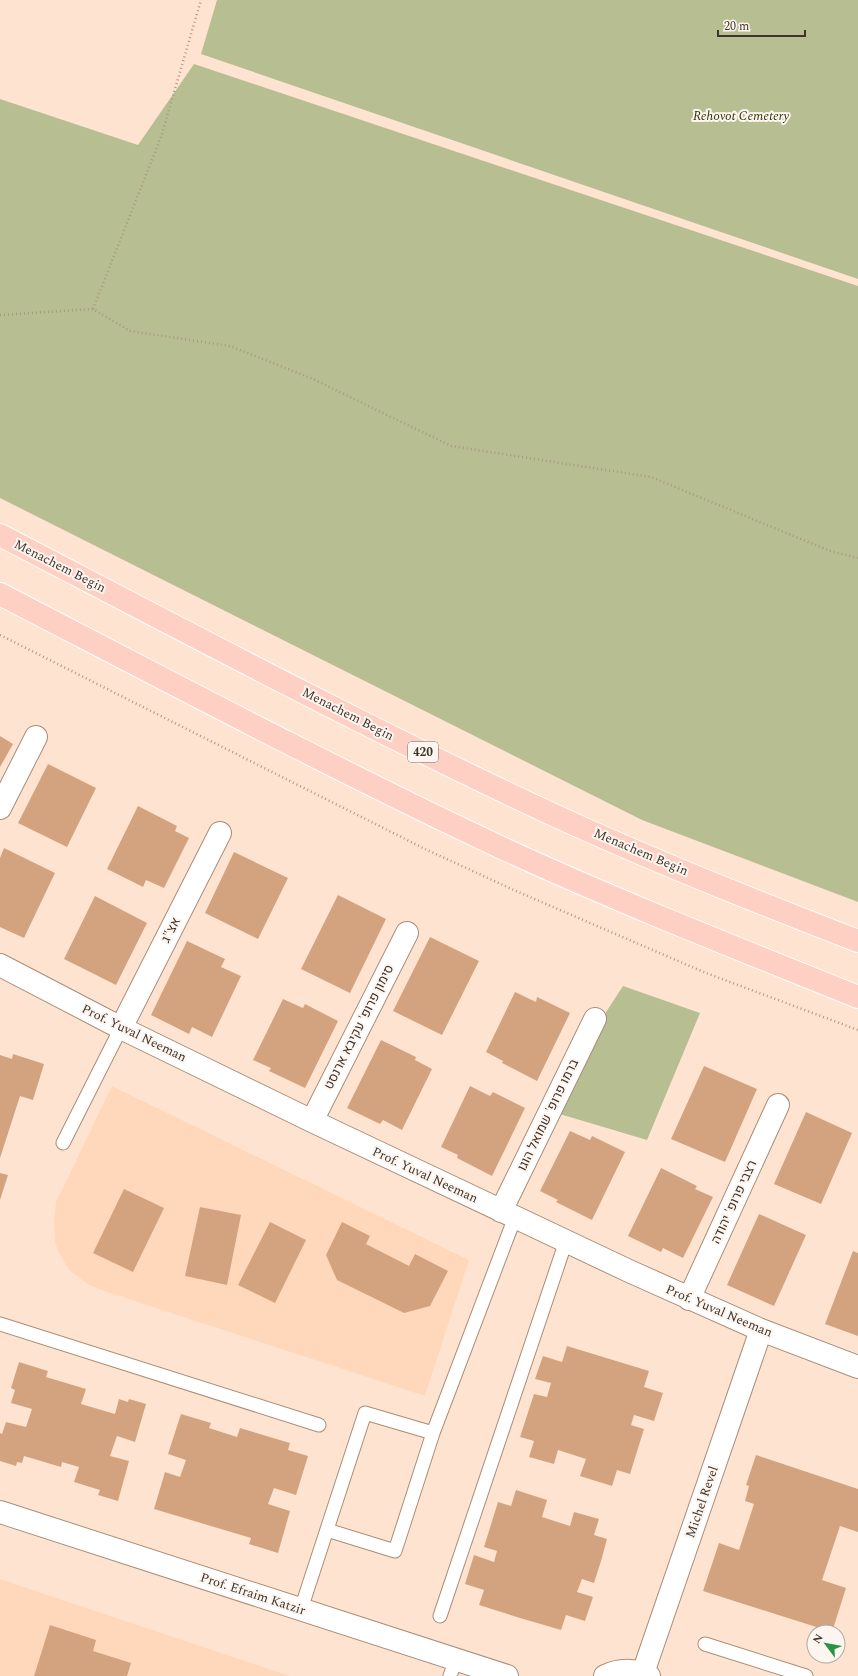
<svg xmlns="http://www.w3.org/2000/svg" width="858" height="1676" viewBox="0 0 858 1676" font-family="Spectral,Heebo,serif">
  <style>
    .built { fill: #ffd8bb }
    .green { fill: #b7be92 }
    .building { fill: #d3a37f }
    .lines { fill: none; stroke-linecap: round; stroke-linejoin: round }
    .service-casing { stroke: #ab8d77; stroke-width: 15 }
    .minor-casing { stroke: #ab8d77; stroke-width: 24 }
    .primary-casing { stroke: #fff; stroke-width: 24 }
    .path { stroke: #ab9787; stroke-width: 2.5; stroke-dasharray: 1 3; stroke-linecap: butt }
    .service { stroke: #fff; stroke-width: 13 }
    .minor { stroke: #fff; stroke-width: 22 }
    .primary { stroke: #fed0c3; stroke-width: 22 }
    .labels { text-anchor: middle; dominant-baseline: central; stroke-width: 4; stroke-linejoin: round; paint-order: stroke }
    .shield { fill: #fcf5f0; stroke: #786e65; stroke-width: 1 }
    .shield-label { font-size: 12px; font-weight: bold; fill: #40342a }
    .park-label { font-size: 13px; font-style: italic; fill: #2f3407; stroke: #fcf5f0 }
    .street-label { font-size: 13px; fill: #40342a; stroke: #fcf5f0 }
  </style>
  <rect width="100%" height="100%" fill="#fee4d0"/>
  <path class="built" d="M112,1086l357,174 -44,136 -321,-105 -15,-6 -20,-15 -11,-19 -3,-9 -1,-21 2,-19z
    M0,1579l290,97h-290z"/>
  <path class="green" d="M217,0h641v279l-657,-225z
    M194,64l664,222v616l-216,-82 -642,-322v-399l138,46z
    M623,986l77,27 -53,127 -94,-28 42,-83z"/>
  <path class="building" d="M0,736l13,8 -13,23z
    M48,764l48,24 -29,59 -49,-24z
    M138,806l39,20 -2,5 14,7 -25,50 -18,-8 -3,7 -36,-18z
    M4,848l51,25 -31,65 -24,-11v-69z
    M234,852l54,26 -30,61 -53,-26z
    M338,895l48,24 -36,74 -49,-24z
    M95,896l52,27 -31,62 -52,-26z
    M430,937l49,24 -37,74 -49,-24z
    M187,941l38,18 -4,8 20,9 -29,61 -20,-10 -3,7 -38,-19z
    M515,992l21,10 1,-5 33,16 -33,68 -35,-18 1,-2 -17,-9z
    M283,999l20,9 2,-4 33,17 -33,67 -36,-17 2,-3 -18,-8z
    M381,1040l35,17 -1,3 17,9 -30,61 -19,-10 -3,4 -33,-16z
    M13,1054l31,10 -11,36 -13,-4 -20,62v-103l12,4z
    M704,1066l53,23 -32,73 -54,-23z
    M470,1086l20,10 3,-4 32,16 -33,68 -35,-18 1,-3 -17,-8z
    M806,1112l46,21 -31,71 -47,-20z
    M570,1131l20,9 2,-4 33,16 -33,68 -36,-18 2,-2 -18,-9z
    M661,1168l36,18 -2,3 18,8 -30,61 -20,-10 -2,4 -33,-16z
    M0,1173l8,2 -8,25z
    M124,1189l40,19 -31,64 -40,-19z
    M200,1207l41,8 -14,70 -42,-9z
    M759,1214l47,21 -32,71 -47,-21z
    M270,1222l36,18 -31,63 -37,-18z
    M342,1222l28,14 -4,8 43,22 6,-12 33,17 -18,35 -26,7 -67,-33 -11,-25z
    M853,1251l5,2v83l-33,-12z
    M567,1346l82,25 -5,16 19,6 -9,28 -20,-6 -3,10 13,4 -14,45 -13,-4 -5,16 -32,-10 6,-17 -28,-9 -4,14 -25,-7 5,-16 -14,-4 14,-43 13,3 4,-14 -16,-4 8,-23 19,6z
    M19,1362l29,9 -2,6 40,12 -5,15 34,10 4,-15 9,3 1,-3 17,5 -11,38 -18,-6 -7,20 19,5 -11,40 -20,-6 2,-5 -26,-8 5,-15 -17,-5 -1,5 -37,-11 -2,7 -5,-1 -1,4 -16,-5v-28l2,1 4,-12 20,5 6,-18 -21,-6 4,-13 -4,-2z
    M181,1414l30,9 -2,5 28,9 3,-9 50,15 -2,7 20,6 -12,39 -22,-7 -6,16 22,7 -12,42 -29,-9 2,-6 -97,-29 11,-37 15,5 6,-17 -18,-6z
    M756,1455l102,34v43l-18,-6 -18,54 24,8 -14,44 -129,-41 16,-48 20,7 15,-46 -9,-3 4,-15 -3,-1z
    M516,1490l31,10 -5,17 28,9 4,-14 25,7 -5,16 13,4 -6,22 -7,22 -12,-4 -5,13 16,5 -8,24 -19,-6 -5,15 -41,-12 -41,-13 5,-15 -19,-6 9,-29 20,7 3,-11 -13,-4 14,-45 13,4z
    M50,1625l46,15 -3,11 38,12 -4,13h-93z"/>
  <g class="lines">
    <defs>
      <path id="service" d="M63,1143l58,-115
        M0,1324l319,101
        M327,1530l68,21 38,-118 82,-216
        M301,1609l64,-196 68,20
        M440,1616l126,-375
        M705,1644l101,32
        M450,1676l6,-17"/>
      <path id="minor" d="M0,808l36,-71
        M0,965l121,63 191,93 317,150 132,59 97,37
        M121,1028l99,-195
        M312,1121l95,-188
        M501,1211l94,-192
        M689,1299l89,-194
        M0,1512l507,164
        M643,1673l118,-343
        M605,1676c14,-7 30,-7 44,0"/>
      <path id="primary" d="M0,535c175,91 350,184 528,268 108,51 219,95 330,138
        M0,594c166,86 332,174 502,254 117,54 237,101 356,149"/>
    </defs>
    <use href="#service" class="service-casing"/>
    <use href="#minor" class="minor-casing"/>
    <use href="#primary" class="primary-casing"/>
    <path class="path" d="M93,309l68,-172 40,-137
      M0,315l93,-6 37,22 100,15 83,33 138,67 200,31 179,74 28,7
      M0,635l425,214 91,42 190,82 152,57"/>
    <use href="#service" class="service"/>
    <use href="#minor" class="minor"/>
    <use href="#primary" class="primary"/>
  </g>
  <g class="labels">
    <rect class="shield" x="408" y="742" width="30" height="20" rx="3"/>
    <g class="shield-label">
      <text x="423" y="752">420</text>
    </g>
    <g class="park-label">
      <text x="741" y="116">Rehovot Cemetery</text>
    </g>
    <g class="street-label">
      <text transform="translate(60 566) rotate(27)">Menachem Begin</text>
      <text transform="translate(348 714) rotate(27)">Menachem Begin</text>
      <text transform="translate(641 852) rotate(23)">Menachem Begin</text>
      <text transform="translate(171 930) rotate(-63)">אצ"ג</text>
      <text transform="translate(359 1027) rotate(-63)">סימון פרופ' עקיבא ארנסט</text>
      <text transform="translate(134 1033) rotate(26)">Prof. Yuval Neeman</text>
      <text transform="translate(548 1115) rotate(-64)">ברמו פרופ' שמואל הוגו</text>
      <text transform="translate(425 1175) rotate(25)">Prof. Yuval Neeman</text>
      <text transform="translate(734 1202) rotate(-65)">רצבי פרופ' יהודה</text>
      <text transform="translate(719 1311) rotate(23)">Prof. Yuval Neeman</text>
      <text transform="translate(702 1502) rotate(-71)">Michel Revel</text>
      <text transform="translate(253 1594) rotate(18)">Prof. Efraim Katzir</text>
    </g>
  </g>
  <g transform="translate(826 1644) rotate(302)"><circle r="19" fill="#fcf5f0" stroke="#b1a8a1"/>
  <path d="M0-3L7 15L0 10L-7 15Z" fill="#2c9248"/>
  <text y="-6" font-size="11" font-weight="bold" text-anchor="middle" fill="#40342a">N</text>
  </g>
  <path d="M718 30v6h87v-6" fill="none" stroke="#40342a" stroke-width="2"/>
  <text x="724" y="30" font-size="12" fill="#40342a" stroke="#fcf5f0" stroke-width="3" paint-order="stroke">20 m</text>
</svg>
